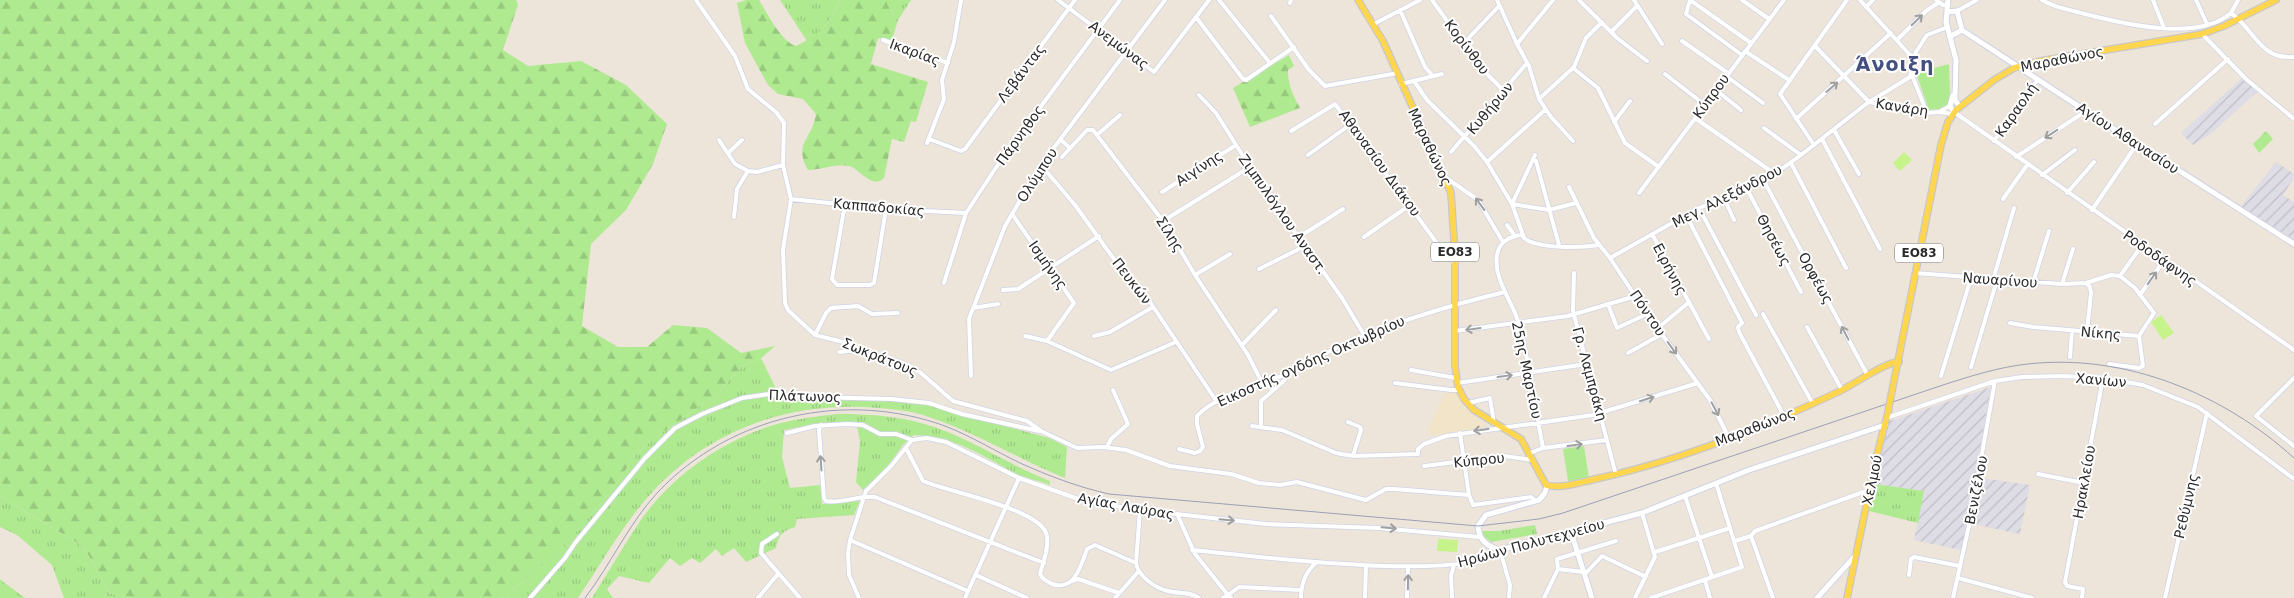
<svg xmlns="http://www.w3.org/2000/svg" width="2294" height="598" viewBox="0 0 2294 598" font-family="'DejaVu Sans',sans-serif">
  <style>
    .industrial { fill: url(#industrial-furrows) }
    .education { fill: #f1e4c8 }
    .grass { fill: url(#grass-tufts) }
    .forest { fill: url(#forest-firs) }
    .park { fill: #afea91 }
    .pitch { fill: #c7f38b }
    .lines { fill: none; stroke-linecap: round; stroke-linejoin: round }
    .street-casing { stroke: #cfd3e5; stroke-width: 5.5 }
    .secondary-casing { stroke: #cfd3e5; stroke-width: 7 }
    .primary-casing { stroke: #c8c8c8; stroke-width: 8 }
    .street { stroke: #fff; stroke-width: 4 }
    .secondary { stroke: #fff; stroke-width: 5 }
    .primary { stroke: #ffd64e; stroke-width: 5.5 }
    .rail { stroke: #9ca0b7; stroke-width: 1 }
    .primary-bridge-casing { stroke: #c8c8c8; stroke-width: 8; stroke-linecap: butt }
    .primary-bridge { stroke: #ffd64e; stroke-width: 5.5 }
    .oneway { stroke: #9f9f9f }
    .labels { text-anchor: middle; dominant-baseline: central; stroke-width: 4; stroke-linejoin: round; paint-order: stroke }
    .shield { fill: #fff; stroke: #6a6a6a; stroke-width: 1 }
    .shield-label { font-size: 12px; font-weight: bold; fill: #2a2a2a }
    .street-label { font-size: 14px; fill: #2a2a2a; stroke: #fff }
    .district-label { font-size: 19px; font-weight: bold; letter-spacing: 1px; fill: #455080; stroke: #fff }
  </style>
  <defs>
    <pattern id="industrial-furrows" width="10" height="10" patternUnits="userSpaceOnUse" patternTransform="scale(1.25)"><rect width="10" height="10" fill="#dedce5"/><path d="M-1 1l2-2M0 10L10 0M9 11l2-2" fill="none" stroke="#bfbdc5"/></pattern>
    <pattern id="grass-tufts" width="24" height="20" patternUnits="userSpaceOnUse" patternTransform="scale(1.25)"><rect width="24" height="20" fill="#afea91"/><path d="M3 7l-1-3M5 7V3M7 7l1-3M15 17l-1-3M17 17v-4M19 17l1-3" fill="none" stroke="#97c97d"/></pattern>
    <pattern id="forest-firs" width="22" height="20" patternUnits="userSpaceOnUse" patternTransform="scale(1.25)"><rect width="22" height="20" fill="#afea91"/><path d="M5 1l3.5 6h-7zM16 11l3.5 6h-7z" fill="#97c97d"/></pattern>
  </defs>
  <rect width="100%" height="100%" fill="#eee5da"/>
  <path class="industrial" d="M2242,78l15,14 -45,41 -19,12 -12,-12z
    M2276,162l18,12v4l-11,17 11,7v38l-53,-34z
    M1991,387l-16,90 55,8 -10,49 -52,-11 -7,27 -47,-10 10,-49 -50,-7 13,-62z"/>
  <path class="education" d="M1446,391l10,1 9,15 23,21 -49,9 -12,-5z"/>
  <path class="grass" d="M780,0h60c-8,18 -16,31 -33,41z
    M887,0h24l-13,20 -11,-16z
    M761,358l20,41 109,2 37,4 122,33 18,9 -2,31c-47,-19 -90,-46 -139,-62 -15,-5 -33,-7 -48,-8 -82,-8 -163,19 -221,79 -31,32 -54,74 -79,111h-77l31,-23 35,-33 46,-53 23,-35 18,-16 62,-43 25,-28z
    M837,414c26,0 51,1 76,7 49,11 91,42 137,60v4c-10,-4 -22,-6 -33,-11 -35,-18 -62,-38 -103,-39l-11,10 -16,22 -24,23 -7,-8 4,-41 -4,-19 -35,1 -37,7 -2,27 8,31 30,-3 2,19 38,-3 -6,14 -57,4 -2,8c-12,4 -16,7 -19,21l-30,14 -12,-14 -12,8 -6,-7 -16,14 -8,-5 -12,8 -10,-8 -21,25 -30,-7 -12,13 6,9h-21c17,-27 33,-55 51,-81 32,-44 82,-78 134,-93 19,-5 40,-8 60,-10z
    M1874,484l50,7 -6,32 -49,-12z
    M0,496l84,51 25,46 21,5h-66l-12,-33 -35,-30 -17,-8z
    M1535,525l2,9 -46,8 -9,-7v-4h17z
    M0,579l2,2 23,17h-25z"/>
  <path class="forest" d="M0,0h516l2,5 -15,45 25,16 53,-5 45,24 41,39 -14,40 -27,46 -35,34 -9,82 36,21h29l26,-22 34,3 34,25 34,-7 -14,12 -20,9 -25,28 -62,43 -18,16 -23,35 -46,53 -35,33 -31,23h-371l-21,-5 -25,-46 -84,-51z
    M746,0h13c9,14 21,40 37,46 25,-12 33,-21 44,-46h47v4l11,16 -6,20 -14,-2 -7,26 57,18 -12,40 -5,-1 -7,21 -12,-3 -8,39c-12,12 -24,-9 -35,-12 -13,-3 -28,4 -41,4 -15,-27 4,-30 8,-56l-13,-15 -25,-5 -10,-9 -23,-42 -8,-40z
    M1289,55l5,11 -6,4c0,15 5,25 12,38l-50,19 -17,-39z
    M2266,131l7,8 -14,14 -6,-9z"/>
  <path class="park" d="M1949,64l1,35 -2,7 -8,3 -11,1 -12,-34 2,-4z
    M1584,446l5,32 -21,3 -5,-32z"/>
  <path class="pitch" d="M1904,152l8,8 -12,11 -7,-8z
    M2161,315l13,18 -11,7 -12,-18z
    M1438,539l20,1 -1,12 -20,-1z"/>
  <g class="lines">
    <defs>
      <path id="street" d="M696,0l39,56 13,33 28,23 8,11 -1,42 8,34 -8,51 2,53 3,7 27,25 32,8 23,13 21,3 17,6 13,8 32,28 74,20 14,10 36,17 26,-1 23,3 44,16 61,8 28,9 21,2 17,-3 69,18 20,-11h8l75,6 4,10 58,-8 5,4
        M1058,0l96,72 55,-72
        M1219,0l51,63
        M1432,0l49,68 23,23
        M1497,0l20,44 12,22 10,33 12,18 22,24
        M1579,0l38,38 30,23
        M1634,0l28,44
        M1742,0l27,19
        M1860,0l49,54 6,3
        M1936,0l7,5h5
        M2042,0c13,8 29,10 43,14 39,10 113,28 146,-1 24,17 29,47 63,44
        M2153,0l11,28
        M2196,0l11,24
        M1290,3l1,-3
        M1866,7l7,-7
        M1400,10l25,57 8,9
        M1957,11l20,-11
        M2231,13l7,-13
        M1271,16l38,54 16,16 73,-13
        M1196,17l47,62 3,1 48,-33
        M1374,24l46,-24
        M1611,32l26,-26
        M2202,34l44,45 48,40
        M883,40l65,23
        M1897,40l29,-29 12,-8
        M1682,41l46,32
        M1464,43l35,-37
        M1517,44l36,-44
        M1815,46l54,56 58,11 12,-1 13,2
        M1745,51l44,29
        M1742,55l-56,-41 4,-14 61,43
        M1573,68l25,20 27,55 34,24
        M1665,74l40,31
        M1912,75l15,38
        M1726,76l37,27
        M1414,81l13,19 47,46 13,16 25,42 12,34c14,11 57,10 75,7
        M1401,84l41,-10
        M1716,90l25,20
        M1199,95l17,18 44,70 82,115 22,37
        M1539,99l35,-32 12,-29 16,-16
        M1939,112l11,-6
        M1954,112l340,238
        M1695,118l80,56
        M1796,119l95,-86
        M1614,122l16,-21
        M2155,124l73,-65
        M1764,128l37,27
        M1834,130l25,44
        M1291,131l44,-27 112,153 9,7
        M1097,135l23,-20
        M929,139l32,12 4,-2 110,-149
        M1822,139l58,110
        M719,140l16,24 13,7
        M1061,140l9,8
        M1994,141l44,-62
        M927,143l17,-44 -2,-19 12,-38 7,-42
        M1814,145l-34,-51 67,-94
        M1451,152l76,-89
        M728,153l14,-13
        M1308,155l43,-31
        M1535,155l-23,49 37,6 27,-7
        M1062,157l25,-27h6l70,91 32,54 53,80 14,28
        M2016,157l70,-46
        M1533,160l3,1 23,84
        M1487,162l58,-52
        M1791,163l55,105
        M1041,165l34,40 49,68 26,29 67,100
        M2042,175l33,-25
        M1445,177l33,23 25,42
        M1764,181l104,195
        M1569,187l25,51 16,20 37,56 63,86 19,38
        M1747,189l54,103
        M1162,192l74,-47
        M1639,193l145,-193
        M2067,193l27,-31
        M1724,198l10,22
        M791,199l95,10 80,4
        M2003,199l24,-34
        M845,204l-13,75 5,6h33l4,-2 12,-74
        M1699,208l57,107
        M2092,210l45,-66
        M1012,214l62,89 -27,38
        M1686,215l54,104 2,4 -4,4 1,5 45,84
        M734,217l3,-28 11,-18 9,1 26,-7
        M1163,221l87,-54
        M1507,225l8,11
        M1652,234l57,105
        M1522,235c-12,1 -23,7 -25,20 -4,24 16,47 22,69 11,40 16,83 24,124l-13,5
        M1299,237l44,-28
        M1364,237l46,-32
        M1610,258l85,-48 74,-32 32,-23 65,-51 44,-27 6,-25 11,-17 21,-8
        M1259,269l46,-23
        M1574,273l-1,38 43,164
        M1915,273l147,11 24,-1 25,-8 9,1 15,12 19,25 -15,23
        M1195,275l35,-21
        M2120,276l22,-31
        M1993,280l21,-72
        M944,283l22,-70 35,-53 119,-160
        M2033,283l16,-52
        M2086,283l4,4 1,6 -4,38
        M2062,284l11,-35
        M1003,290l15,-1 81,-53
        M2140,295l24,-35
        M1608,304l9,24 30,-14
        M973,308l25,-4
        M1763,314l50,90
        M2010,323l23,4 106,9
        M1807,327l35,63
        M1658,328l30,-25
        M1455,331l113,-15 68,-20
        M815,335l11,-22 5,-5 27,-2 14,8 26,-1
        M1025,336l22,5 64,29 65,-28
        M1094,336l16,-4 43,-25
        M1242,345l34,-35
        M839,352l21,-2
        M1628,353l34,-19
        M2070,357l2,-26
        M2109,364l30,4 4,-2 -4,-30
        M1971,367l26,-87
        M1411,370l45,8
        M971,376l-2,-57 36,-93 36,-61 124,-165
        M1941,376l30,-98
        M2294,378l-38,38 38,30
        M1395,383l56,7h8
        M1457,383l130,-19
        M1468,403l22,-5 4,25
        M1886,418l109,-37 27,-4 41,-1 40,2 40,7 55,22 96,72
        M1348,422l12,5 1,3 -8,26
        M821,425l-2,5 5,68 2,3c16,3 33,-6 49,-4l169,66
        M1252,426l30,4 54,23 17,3 65,-2v-5l6,-5 22,-8 147,-21 105,-32
        M1261,427v-26l24,-21v-5
        M787,433l28,-7 32,-2 16,1 17,9h16l16,6 15,-2 19,4 73,36 65,23 56,9 126,14 113,4 100,9
        M1460,433l9,62
        M1107,447l4,-8 17,-15 -15,-34
        M906,448l17,33c25,11 120,28 124,55 2,13 -4,26 -7,38 3,6 7,7 12,10 23,8 29,-19 35,-35l8,-4 41,18c2,13 19,25 32,28 10,3 22,0 31,7
        M1543,448l64,-8
        M1179,449l16,4 5,-2 3,-4 -6,-23v-8c22,-23 61,-29 89,-42 17,-7 33,-18 50,-26 55,-25 110,-42 169,-56
        M1424,466l80,-10 29,4
        M2038,474l46,9
        M1685,496l27,81
        M1178,516l17,38 33,41 11,-8 62,3
        M777,534l-15,10 -1,9 39,45
        M1751,536l22,62
        M850,540l118,51
        M1735,541l16,-5 4,-5 114,-41
        M1192,550c52,5 277,34 308,0
        M1500,550l10,35 -1,13
        M1655,552l75,-24
        M1136,563l4,-53
        M1558,569l26,3
        M1585,574l17,-18 42,20
        M976,575l51,23
        M1909,575l2,-16 3,-2 46,9
        M1958,578l74,20
        M1705,580l5,18
        M1072,581l6,-2 41,14
        M530,598l35,-40 10,-15 70,-85 30,-30 27,-14 40,-16 27,-4 44,3 79,2 37,4 33,11 77,17
        M758,598l20,-24
        M859,598l-10,-23 -1,-22 2,-13 16,-49 26,-26 20,-25
        M965,598l54,-120
        M1115,598l23,-26
        M1223,598l5,-3 3,3
        M1301,598c0,-14 5,-27 16,-36
        M1365,598l1,-32
        M1407,598l1,-32
        M1452,598l-1,-22 3,-11
        M1544,598l14,-29 -1,-10 59,-18
        M1635,598l20,-41 -13,-44
        M1651,598l91,-31 -26,-84
        M1953,598l17,-77 25,-140
        M2082,598l1,-9 -16,-3 -2,-4 38,-204
        M2165,598l42,-185"/>
      <path id="secondary" d="M1948,0l-2,22 10,38 -1,40 4,6
        M1947,12l10,-1 5,19 -11,6
        M1962,30l124,81 208,133
        M1953,95l-3,11 4,6
        M1547,485l-2,8 -6,7 -53,15 -8,11c1,14 8,20 22,24l142,-37 107,-43 136,-45
        M1571,532l21,66
        M1817,598l38,-42"/>
      <path id="primary" d="M1358,0l25,41 68,152 4,62v111l3,21 6,12 10,11 47,29 25,46c14,4 32,-2 45,-5 85,-18 169,-51 247,-88 14,-6 48,-31 61,-30
        M1890,401l51,-256 7,-23 8,-12 38,-30 20,-12 26,-7 162,-27 22,-8 52,-26
        M1847,598l29,-139 12,-47"/>
    </defs>
    <use href="#street" class="street-casing"/>
    <use href="#secondary" class="secondary-casing"/>
    <use href="#primary" class="primary-casing"/>
    <use href="#street" class="street"/>
    <use href="#secondary" class="secondary"/>
    <use href="#primary" class="primary"/>
    <path class="rail" d="M585,598c26,-34 44,-75 73,-106 73,-77 188,-102 287,-66 26,10 50,25 75,37 29,13 58,24 89,31l369,32 61,-7 24,-6 380,-128c28,-9 56,-18 85,-21 97,-11 196,30 266,94"/>
    <defs>
      <path id="primary-bridge" d="M1888,412l2,-11"/>
    </defs>
    <use href="#primary-bridge" class="primary-bridge-casing"/>
    <use href="#primary-bridge" class="primary-bridge"/>
  </g>
  <defs><path id="oneway-shaft" d="M-6 0H5M1.5-3L5.5 0L1.5 3" fill="none" stroke-width="1.6" stroke-linecap="round" stroke-linejoin="round" transform="scale(1.25)"/></defs>
  <g class="oneway">
    <use href="#oneway-shaft" transform="translate(1917 20) rotate(-44)"/>
    <use href="#oneway-shaft" transform="translate(1832 87) rotate(-41)"/>
    <use href="#oneway-shaft" transform="translate(2051 134) rotate(147)"/>
    <use href="#oneway-shaft" transform="translate(1480 204) rotate(-126)"/>
    <use href="#oneway-shaft" transform="translate(2152 278) rotate(-55)"/>
    <use href="#oneway-shaft" transform="translate(1473 329) rotate(172)"/>
    <use href="#oneway-shaft" transform="translate(1845 333) rotate(-118)"/>
    <use href="#oneway-shaft" transform="translate(1672 348) rotate(54)"/>
    <use href="#oneway-shaft" transform="translate(1505 376) rotate(-8)"/>
    <use href="#oneway-shaft" transform="translate(1647 399) rotate(-18)"/>
    <use href="#oneway-shaft" transform="translate(1715 409) rotate(62)"/>
    <use href="#oneway-shaft" transform="translate(1481 430) rotate(172)"/>
    <use href="#oneway-shaft" transform="translate(1575 445) rotate(-8)"/>
    <use href="#oneway-shaft" transform="translate(821 463) rotate(-94)"/>
    <use href="#oneway-shaft" transform="translate(1227 520) rotate(5)"/>
    <use href="#oneway-shaft" transform="translate(1389 528) rotate(5)"/>
    <use href="#oneway-shaft" transform="translate(1408 582) rotate(-89)"/>
  </g>
  <g class="labels">
    <g class="shield">
      <rect x="1431" y="242.5" width="48" height="19" rx="4"/>
      <rect x="1895" y="243.5" width="48" height="19" rx="4"/>
    </g>
    <g class="shield-label">
      <text x="1455" y="252">ΕΟ83</text>
      <text x="1919" y="253">ΕΟ83</text>
    </g>
    <g class="street-label">
      <text transform="translate(1119 45) rotate(37)">Ανεμώνας</text>
      <text transform="translate(1467 47) rotate(53)">Κορίνθου</text>
      <text transform="translate(915 52) rotate(20)">Ικαρίας</text>
      <text transform="translate(2062 59) rotate(-11)">Μαραθώνος</text>
      <text transform="translate(1021 73) rotate(-53)">Λεβάντας</text>
      <text transform="translate(1711 96) rotate(-54)">Κύπρου</text>
      <text transform="translate(1902 107) rotate(9)">Κανάρη</text>
      <text transform="translate(1490 108) rotate(-50)">Κυθήρων</text>
      <text transform="translate(2016 110) rotate(-55)">Καραολή</text>
      <text transform="translate(1020 135) rotate(-54)">Πάρνηθος</text>
      <text transform="translate(2128 138) rotate(33)">Αγίου Αθανασίου</text>
      <text transform="translate(1430 147) rotate(65)">Μαραθώνος</text>
      <text transform="translate(1380 163) rotate(54)">Αθανασίου Διάκου</text>
      <text transform="translate(1199 168) rotate(-33)">Αιγίνης</text>
      <text transform="translate(1037 175) rotate(-57)">Ολύμπου</text>
      <text transform="translate(1727 196) rotate(-27)">Μεγ. Αλεξάνδρου</text>
      <text transform="translate(879 207) rotate(5)">Καππαδοκίας</text>
      <text transform="translate(1283 214) rotate(55)">Ζιμπυλόγλου Αναστ.</text>
      <text transform="translate(1170 234) rotate(58)">Σίλης</text>
      <text transform="translate(1774 240) rotate(62)">Θησέως</text>
      <text transform="translate(2160 258) rotate(35)">Ροδοδάφνης</text>
      <text transform="translate(1048 265) rotate(55)">Ισμήνης</text>
      <text transform="translate(1670 269) rotate(62)">Ειρήνης</text>
      <text transform="translate(1816 278) rotate(61)">Ορφέως</text>
      <text transform="translate(2000 280) rotate(4)">Ναυαρίνου</text>
      <text transform="translate(1132 281) rotate(52)">Πευκών</text>
      <text transform="translate(1648 313) rotate(56)">Πόντου</text>
      <text transform="translate(2101 333) rotate(5)">Νίκης</text>
      <text transform="translate(880 357) rotate(22)">Σωκράτους</text>
      <text transform="translate(1311 361) rotate(-24)">Εικοστής ογδόης Οκτωβρίου</text>
      <text transform="translate(1527 370) rotate(78)">25ης Μαρτίου</text>
      <text transform="translate(1590 374) rotate(75)">Γρ. Λαμπράκη</text>
      <text transform="translate(2101 380) rotate(5)">Χανίων</text>
      <text transform="translate(805 396) rotate(2)">Πλάτωνος</text>
      <text transform="translate(1755 427) rotate(-21)">Μαραθώνος</text>
      <text transform="translate(1479 460) rotate(-6)">Κύπρου</text>
      <text transform="translate(1872 480) rotate(-78)">Χελμού</text>
      <text transform="translate(2084 482) rotate(-80)">Ηρακλείου</text>
      <text transform="translate(1976 490) rotate(-79)">Βενιζέλου</text>
      <text transform="translate(1126 506) rotate(10)">Αγίας Λαύρας</text>
      <text transform="translate(2186 506) rotate(-77)">Ρεθύμνης</text>
      <text transform="translate(1531 543) rotate(-15)">Ηρώων Πολυτεχνείου</text>
    </g>
    <g class="district-label">
      <text x="1895" y="64">Άνοιξη</text>
    </g>
  </g>
</svg>
